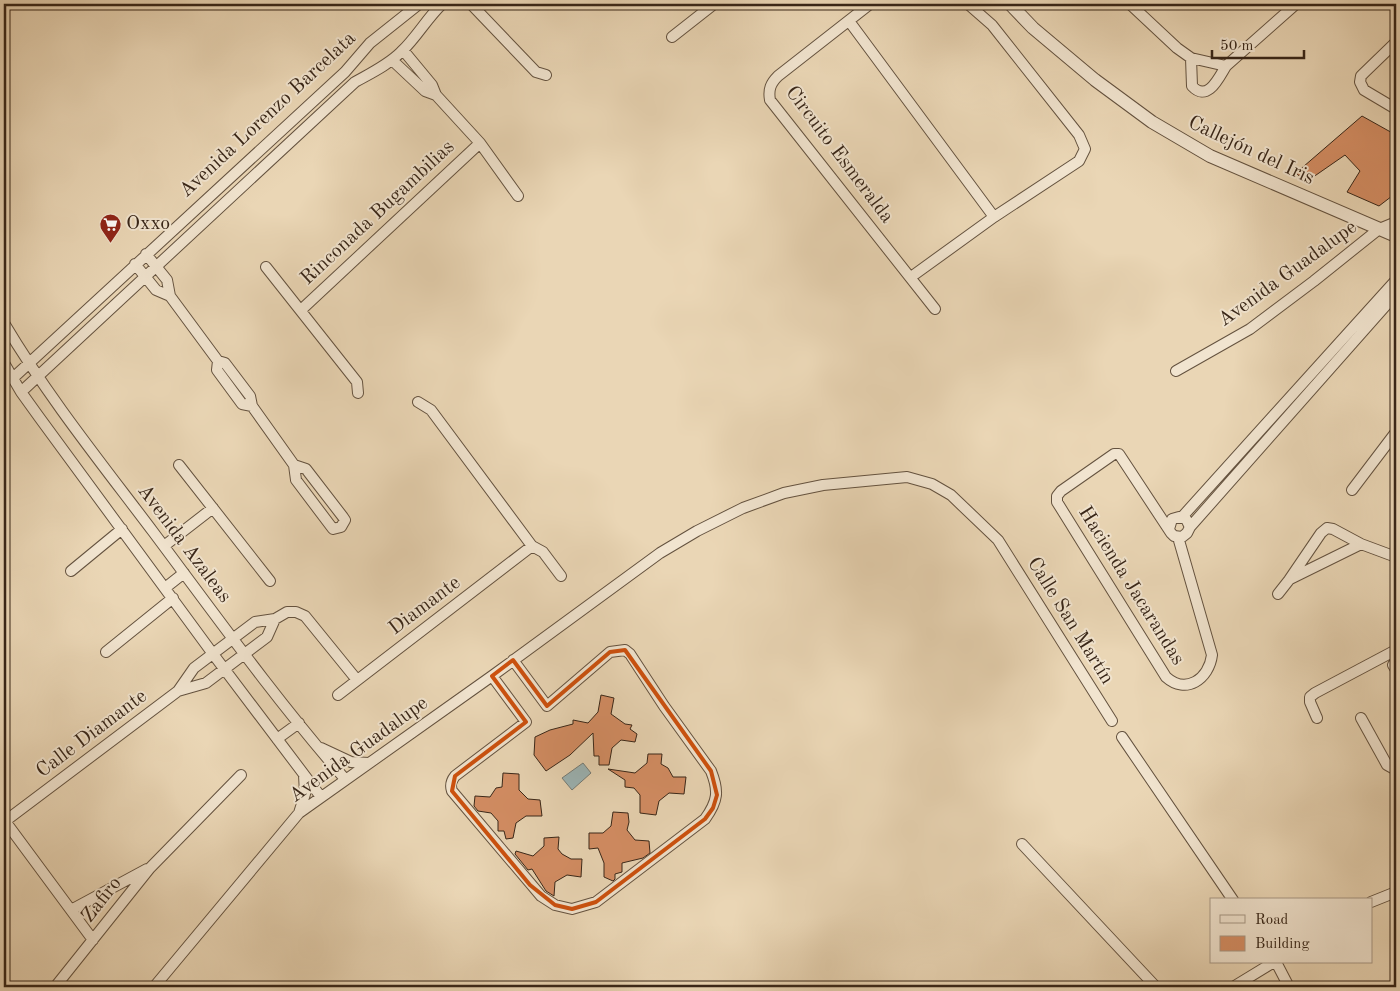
<svg xmlns="http://www.w3.org/2000/svg" width="1400" height="991" viewBox="0 0 1400 991" font-family="'Old Standard TT',serif">
  <style>
    .water { fill: #9cb6b8; stroke: #747c78 }
    .building { fill: #d58e64; stroke: #382618 }
    .lines { fill: none; stroke-linecap: round; stroke-linejoin: round }
    .minor-casing { stroke: #64523f; stroke-width: 12 }
    .tertiary-casing { stroke: #64523f; stroke-width: 14 }
    .minor { stroke: #f1e4cf; stroke-width: 10 }
    .tertiary { stroke: #f1e4cf; stroke-width: 12 }
    .marked { fill: none; stroke: #ce510e; stroke-width: 4; stroke-linejoin: round }
    .labels { text-anchor: middle; dominant-baseline: central; stroke-width: 4; stroke-linejoin: round; paint-order: stroke }
    .street-label { font-size: 20px; fill: #382618; stroke: #f1e4cf }
    .poi-label { font-size: 20px; fill: #382618; stroke: #f1e4cf; text-anchor: start }
  </style>
  <rect width="100%" height="100%" fill="#ead6b5"/>
  <filter id="stains"><feTurbulence type="fractalNoise" baseFrequency=".004" numOctaves="4"/><feColorMatrix values="0 0 0 0 .2 0 0 0 0 .09 0 0 0 0 .02 0 0 0 .5 -.17"/></filter>
  <radialGradient id="worn" r=".72"><stop offset=".6" stop-color="#630" stop-opacity="0"/><stop offset="1" stop-color="#630" stop-opacity=".3"/></radialGradient>
  <path class="water" d="M583,763l8,10 -19,17 -10,-12z"/>
  <path class="building" d="M1362,116l34,19v58l-17,13 -32,-14 13,-21 -15,-16 -39,27 -10,-9z
    M601,695l13,3 -3,16 14,10 7,1 -2,4 7,5 -2,8 -14,-2 -9,8 -3,17h-10v-9h-5l-1,-23 -23,22 -24,16 -12,-16 1,-18 15,-7 23,-6v-4l15,3 10,-11z
    M648,754h14l-1,10 7,4 5,9h13l-2,17 -15,-1 -10,8 -3,14 -16,-2v-18l-6,-7 -9,-1v-7l-17,-11 27,4 12,-10z
    M503,773l16,1v16l9,9 12,1 2,16h-16l-10,7 -3,15 -7,1 -2,-8h-6v-10l-7,-8 -13,-2 -4,-5 1,-10 15,1 6,-9 6,-1z
    M613,812l15,1 1,9 -2,8 8,10 14,1 1,12 -7,5 -21,5v9l-7,2v5l-2,2 -9,-4v-14l-6,-15 -9,1v-16h14l8,-7z
    M559,837l-1,12 4,5 9,5h11l-1,18 -14,-2 -12,7 -1,14 -8,-5 -14,-22 -4,1 -13,-16 1,-3 17,5 11,-10v-8z"/>
  <g class="lines">
    <defs>
      <path id="minor" d="M471,4l65,68 10,3
        M870,4l-92,72c-7,7 -10,13 -8,24l165,209
        M1130,4l47,44 14,10 35,8 70,-62
        M849,21l145,196
        M672,37l42,-33
        M1396,42l-31,30 -4,4 -1,6 4,8 32,19
        M403,50l29,35 4,10 44,48 38,53
        M1191,58l1,28c16,17 27,-9 34,-20
        M392,60l33,31 11,4
        M146,254l21,26 3,16 48,65 7,2 25,33 2,10 42,59 2,15 37,49 8,-2 4,-7 -2,-3 -37,-48 -12,-4
        M135,264l21,26 14,6
        M266,267l91,115 1,11
        M911,277l83,-60 85,-56 6,-12 -6,-14 -87,-110 -24,-21
        M301,310l179,-167
        M4,323c44,74 98,141 150,210 62,83 123,168 191,246
        M218,361l-1,9 25,34 10,2
        M4,363l17,29 18,25 174,237 108,143
        M1176,371l74,-42 64,-48 65,-52 17,-7
        M13,378l332,-306 25,-29 49,-39
        M21,392l334,-310c16,-9 33,-17 46,-30 16,-15 26,-34 41,-48
        M418,402l13,8 101,136 11,6 18,24
        M179,465l91,116
        M1352,490l44,-58
        M1182,517l214,-237
        M1190,527l206,-233
        M1169,529l3,-10 7,-2 7,2 4,8 -3,6 -5,4 -8,-1 -3,-3 -52,-79h-5l-53,37 -4,5v6l109,175c20,18 43,2 46,-22l-34,-118
        M164,546l49,-38
        M71,571l51,-42
        M1290,579l71,-35
        M165,588l19,-15
        M1278,594l11,-14 32,-47 6,-5 6,1 28,15 35,13
        M106,652l67,-54
        M1393,665l3,5
        M492,676l34,46 -71,54c-4,5 -5,9 -3,15l89,105 14,9 17,4 24,-7 109,-83c13,-18 14,-28 6,-48l-47,-65 -34,-52 -5,-4 -15,2 -63,54 -34,-46
        M178,691l28,-8 61,-46 8,-18
        M338,695l194,-149
        M1317,718l-7,-16v-5l5,-4 81,-43
        M1361,718l26,47 9,5
        M1122,737l111,163
        M277,739l22,-16
        M321,748l30,14 18,1
        M299,813l6,-19 -1,-19
        M5,821l88,119
        M4,822l174,-131 16,-23 61,-46 20,-3 12,-7h9l9,4 52,64
        M1022,844l134,143
        M1371,902l25,-10
        M71,910l76,-41
        M1276,962l13,25
        M55,987l95,-119 91,-93
        M154,987l145,-174 193,-137 168,-123 37,-22 46,-23 41,-15 39,-8 84,-8 25,7 19,11 47,45 114,181
        M1233,987l41,-25"/>
      <path id="tertiary" d="M1010,4l23,24 62,52 57,42 58,34 186,80"/>
    </defs>
    <use href="#minor" class="minor-casing"/>
    <use href="#tertiary" class="tertiary-casing"/>
    <use href="#minor" class="minor"/>
    <use href="#tertiary" class="tertiary"/>
  </g>
  <path class="marked" d="M625,650l86,121 6,24 -4,13 -8,11 -109,83 -24,7 -17,-4 -25,-20 -78,-94 3,-15 71,-54 -34,-46 21,-16 34,46 63,-54z"/>
  <defs>
    <symbol id="supermarket-pin" viewBox="-11 -11 22 30"><path d="M0 17L-7.5 6A9.5 9.5 0 1 1 7.5 6Z" fill="#8f2418" stroke="#f1e4cf"/><path d="M-6-5.5h2.5l.6 2H6L4.5 2H-2.5L-4.4-4H-6ZM-1.5 3.2a1.3 1.3 0 1 0 .1 0ZM3 3.2a1.3 1.3 0 1 0 .1 0Z" fill="#fff"/></symbol>
  </defs>
  <g fill-rule="evenodd">
    <use href="#supermarket-pin" x="98" y="212" width="25" height="34"/>
  </g>
  <g class="labels">
    <g class="street-label">
      <text transform="translate(268 115) rotate(-43)">Avenida Lorenzo Barcelata</text>
      <text transform="translate(1251 151) rotate(25)">Callejón del Iris</text>
      <text transform="translate(839 155) rotate(53)">Circuito Esmeralda</text>
      <text transform="translate(378 213) rotate(-43)">Rinconada Bugambilias</text>
      <text transform="translate(1288 274) rotate(-36)">Avenida Guadalupe</text>
      <text transform="translate(184 544) rotate(53)">Avenida Azaleas</text>
      <text transform="translate(1131 586) rotate(58)">Hacienda Jacarandas</text>
      <text transform="translate(425 606) rotate(-37)">Diamante</text>
      <text transform="translate(1070 621) rotate(58)">Calle San Martín</text>
      <text transform="translate(92 734) rotate(-37)">Calle Diamante</text>
      <text transform="translate(359 750) rotate(-36)">Avenida Guadalupe</text>
      <text transform="translate(102 900) rotate(-52)">Zafiro</text>
    </g>
    <g class="poi-label">
      <text x="126" y="224">Oxxo</text>
    </g>
  </g>
  <rect width="1400" height="991" fill="none" stroke="#ead6b5" stroke-width="20"/>
  <rect x="5" y="5" width="1390" height="981" fill="none" stroke="#382618" stroke-width="2.5"/>
  <rect x="10" y="10" width="1380" height="971" fill="none" stroke="#382618"/>
  <rect x="1210" y="898" width="162" height="65" fill="#f1e4cf" stroke="#a79886"/>
  <rect x="1220" y="915" width="25" height="8" fill="#f1e4cf" stroke="#a79886"/>
  <text x="1255" y="924" font-size="15" fill="#382618">Road</text>
  <rect x="1220" y="936" width="25" height="15" fill="#d58e64" stroke="#a79886"/>
  <text x="1255" y="948" font-size="15" fill="#382618">Building</text>
  <path d="M1212 50v8h92v-8" fill="none" stroke="#382618" stroke-width="2.5"/>
  <text x="1220" y="50" font-size="15" fill="#382618" stroke="#f1e4cf" stroke-width="4" paint-order="stroke">50 m</text>
  <rect width="100%" height="100%" filter="url(#stains)"/>
  <rect width="100%" height="100%" fill="url(#worn)"/>
</svg>
